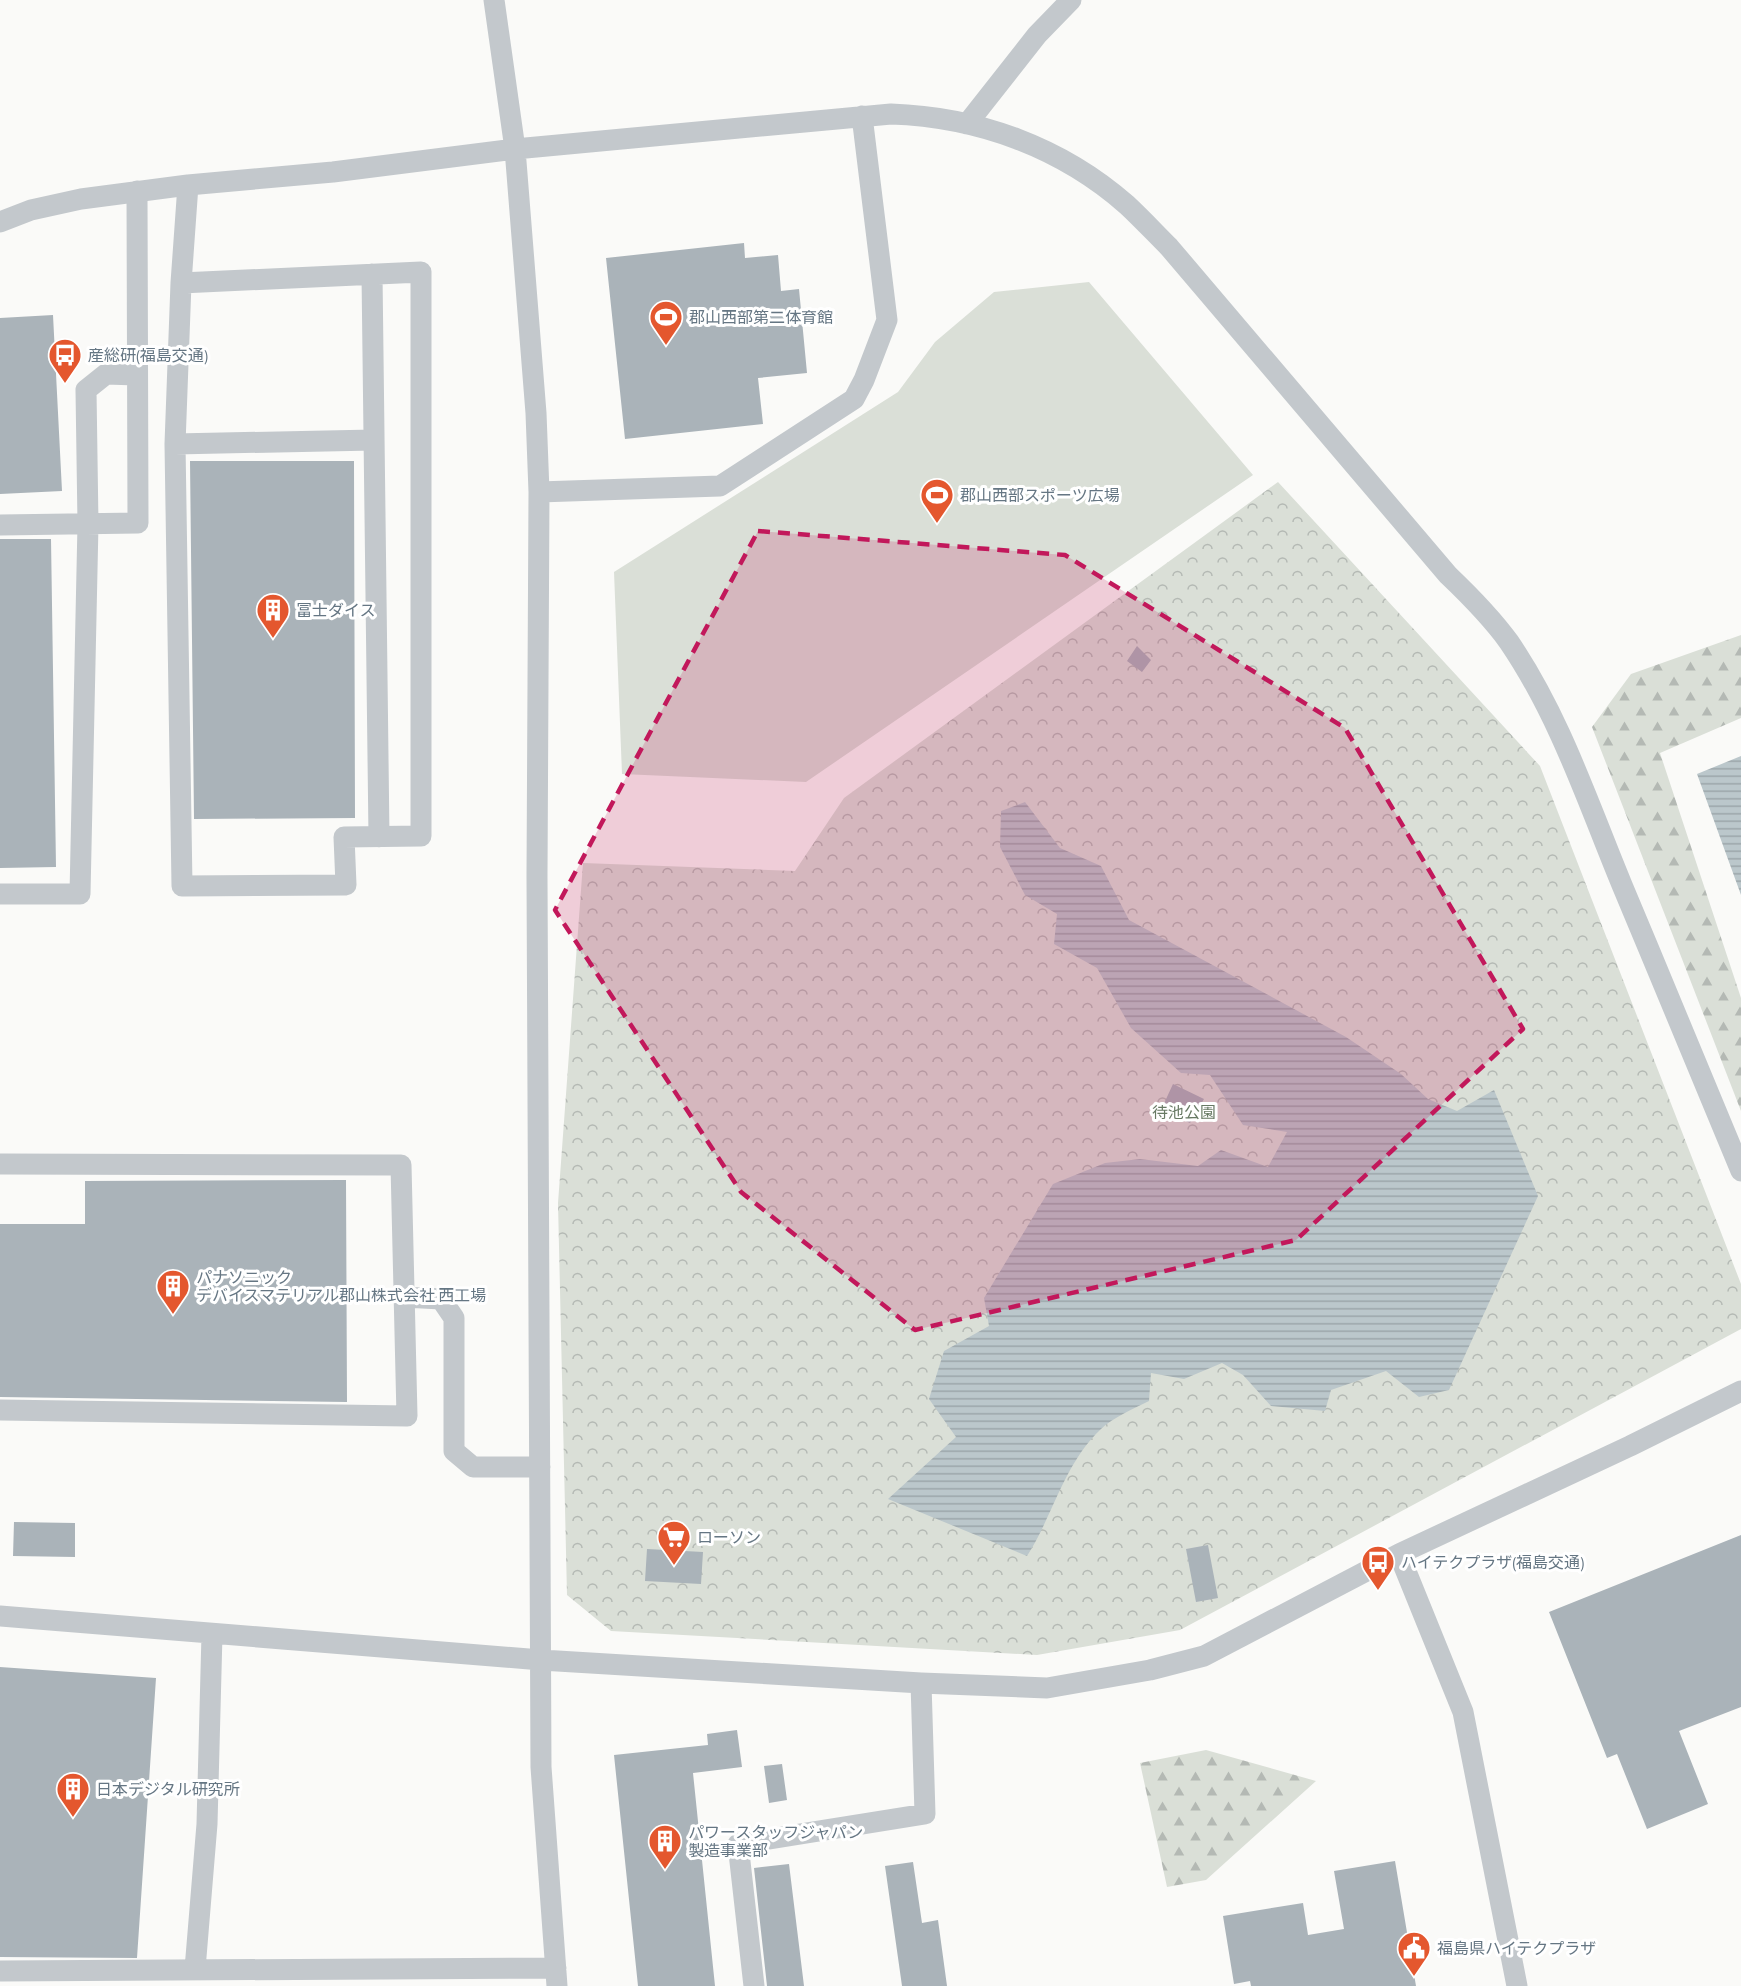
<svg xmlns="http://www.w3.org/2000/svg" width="1741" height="1986" viewBox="0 0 1741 1986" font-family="'PT Sans Narrow','Noto Sans JP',sans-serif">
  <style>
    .forest { fill: url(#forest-firs) }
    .park { fill: url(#park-crowns) }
    .garden { fill: #dadfd7 }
    .water { fill: url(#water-rules) }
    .building { fill: #aab3b9 }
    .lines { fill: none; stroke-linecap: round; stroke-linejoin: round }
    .minor { stroke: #c3c8cc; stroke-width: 21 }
    .marked { fill: #c2185b; fill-opacity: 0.2; stroke: #c2185b; stroke-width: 4.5; stroke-dasharray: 12 8; stroke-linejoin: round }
    .labels { text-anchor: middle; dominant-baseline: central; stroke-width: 6; stroke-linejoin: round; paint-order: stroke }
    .poi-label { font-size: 16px; fill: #657683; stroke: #fff; text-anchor: start }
    .park-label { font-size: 16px; fill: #687a64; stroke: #fff }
  </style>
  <defs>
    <pattern id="forest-firs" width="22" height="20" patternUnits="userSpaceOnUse" patternTransform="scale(1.5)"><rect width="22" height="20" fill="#dadfd7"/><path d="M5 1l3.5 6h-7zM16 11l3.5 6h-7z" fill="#b4b9b4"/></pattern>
    <pattern id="park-crowns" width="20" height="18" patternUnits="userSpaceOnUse" patternTransform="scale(1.5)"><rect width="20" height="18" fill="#dadfd7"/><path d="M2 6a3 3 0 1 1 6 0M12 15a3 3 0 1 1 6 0" fill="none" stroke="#b4b9b4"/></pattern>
    <pattern id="water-rules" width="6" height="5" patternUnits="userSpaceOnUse" patternTransform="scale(1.5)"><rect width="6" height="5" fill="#bbc7cb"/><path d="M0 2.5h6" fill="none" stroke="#9ca6aa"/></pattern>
  </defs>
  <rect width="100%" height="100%" fill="#fafaf8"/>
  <path class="forest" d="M1741,635v83l-81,35 81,245v113l-149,-384 39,-53z
    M1206,1750l110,31 -110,99 -39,7 -27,-124z"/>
  <path class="park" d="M1278,482l262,284 201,518v45l-561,301 -143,25 -426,-24 -44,-36 -9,-392 25,-340 212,8 49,-73z"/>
  <path class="garden" d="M1089,282l164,193 -447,307 -184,-8 -8,-202 284,-180 37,-50 59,-50z"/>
  <path class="water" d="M1741,756v139l-44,-121z
    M1025,802l35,46 41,18 28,54 217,117 55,37 27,25 29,12 37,-21 44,106 -89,194 -30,7 -33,-26 -55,19 -6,21 -54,-5 -28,-31 -21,-12 -38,16 -33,-6 -2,28c-14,7 -37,17 -48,28 -38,36 -47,85 -74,127l-139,-57 68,-62 -27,-38 15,-48 45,-25 -5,-28 69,-114 52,-21 35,-4 58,7 23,-16 47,17 19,-35 -44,-7 -33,-50 -29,-2 -50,-45 -34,-60 -43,-24 3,-30 -32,-19 -25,-48 1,-36z"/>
  <path class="building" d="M744,243l1,15 33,-3 3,36 18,-2 8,84 -49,5 5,46 -138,15 -19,-181z
    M53,315l9,176 -62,3v-176z
    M190,461h164l1,357 -161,1z
    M0,539h51l5,328 -56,1z
    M1137,646l14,14 -9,12 -15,-11z
    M1173,1084l31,15 -14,24 -29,-13z
    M346,1180l1,222 -347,-5v-173h85v-43z
    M14,1522l61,1v34l-62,-1z
    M1741,1535v172l-62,24 29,73 -61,25 -30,-75 -10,4 -58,-146z
    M1208,1545l10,53 -22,4 -10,-53z
    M647,1549l56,3 -2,32 -56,-3z
    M0,1667l156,11 -19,280 -137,-1z
    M737,1730l5,37 -49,6 22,213h-77l-24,-231 94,-10 -1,-11z
    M782,1764l5,36 -18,3 -5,-37z
    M1395,1861l21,125h-165l-1,-5 -16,3 -11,-68 80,-13 5,32 36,-6 -10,-58z
    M913,1862l9,61 16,-3 9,66h-45l-17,-120z
    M789,1864l15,122h-37l-13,-118z"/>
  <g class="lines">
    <path class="minor" d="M494,0l21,149 21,264 3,79 -2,383 4,892 16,219
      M967,124l70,-89 34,-35
      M0,222l31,-12 50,-11 107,-14 145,-13 182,-23 376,-35c87,3 170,33 236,91 14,13 28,28 42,42l279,328c22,21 43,42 61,67 51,75 79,161 113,243 40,95 79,190 119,286
      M372,274l7,563
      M181,283l240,-11v564l-77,1 2,48 -164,1 -7,-442 6,-161 7,-98
      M175,444l199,-4
      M539,492l181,-6 134,-87 10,-19 23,-60 -25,-204
      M0,525l138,-2 -1,-332
      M0,894h80l8,-370 -2,-134 20,-16 31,1
      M0,1164l401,1 6,251 -407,-6
      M404,1297l37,2 13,19v133l19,16h67
      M1399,1554l64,158 54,274
      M0,1616l541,44 380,23 126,5 103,-18 54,-14 195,-102 231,-108 111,-55
      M195,1969l12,-145 5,-190
      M0,1971l556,-3
      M754,1986l-16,-142 187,-30 -4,-131"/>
  </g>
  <path class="marked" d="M758,531l307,24 280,173 178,301 -227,211 -381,90 -174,-138 -186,-282z"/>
  <defs>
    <symbol id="stadium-pin" viewBox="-11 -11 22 30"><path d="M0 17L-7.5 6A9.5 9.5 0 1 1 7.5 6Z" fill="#e4572e" stroke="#fff"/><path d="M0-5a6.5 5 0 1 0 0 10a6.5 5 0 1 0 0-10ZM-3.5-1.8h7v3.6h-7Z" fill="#fff"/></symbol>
    <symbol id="bus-pin" viewBox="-11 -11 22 30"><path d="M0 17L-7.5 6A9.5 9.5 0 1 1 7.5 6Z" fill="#e4572e" stroke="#fff"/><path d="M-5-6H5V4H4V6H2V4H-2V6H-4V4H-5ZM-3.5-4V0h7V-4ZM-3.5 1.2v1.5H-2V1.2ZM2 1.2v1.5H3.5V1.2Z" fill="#fff"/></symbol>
    <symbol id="building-pin" viewBox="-11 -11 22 30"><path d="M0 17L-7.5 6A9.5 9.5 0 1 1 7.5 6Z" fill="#e4572e" stroke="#fff"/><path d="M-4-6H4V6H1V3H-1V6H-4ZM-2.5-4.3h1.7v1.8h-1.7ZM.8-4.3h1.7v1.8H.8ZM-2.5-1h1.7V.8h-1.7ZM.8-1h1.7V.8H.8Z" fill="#fff"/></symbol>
    <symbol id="supermarket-pin" viewBox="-11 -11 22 30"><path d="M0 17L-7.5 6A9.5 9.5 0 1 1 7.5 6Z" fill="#e4572e" stroke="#fff"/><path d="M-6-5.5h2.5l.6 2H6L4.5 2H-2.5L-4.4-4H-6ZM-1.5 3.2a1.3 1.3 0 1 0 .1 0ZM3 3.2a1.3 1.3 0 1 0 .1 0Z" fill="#fff"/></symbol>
    <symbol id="civic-pin" viewBox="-11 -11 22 30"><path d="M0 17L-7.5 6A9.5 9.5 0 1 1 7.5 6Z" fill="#e4572e" stroke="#fff"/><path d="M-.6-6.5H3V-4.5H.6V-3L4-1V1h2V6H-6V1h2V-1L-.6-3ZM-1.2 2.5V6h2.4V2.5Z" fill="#fff"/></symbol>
  </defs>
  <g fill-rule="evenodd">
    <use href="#stadium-pin" x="647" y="298" width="38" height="52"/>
    <use href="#bus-pin" x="46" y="336" width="38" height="52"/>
    <use href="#stadium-pin" x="918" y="476" width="38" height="52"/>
    <use href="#building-pin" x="254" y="591" width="38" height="52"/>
    <use href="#building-pin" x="154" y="1267" width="38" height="52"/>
    <use href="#supermarket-pin" x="655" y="1518" width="38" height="52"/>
    <use href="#bus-pin" x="1359" y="1543" width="38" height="52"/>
    <use href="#building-pin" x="54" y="1770" width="38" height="52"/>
    <use href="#building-pin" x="646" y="1822" width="38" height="52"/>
    <use href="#civic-pin" x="1395" y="1929" width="38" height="52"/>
  </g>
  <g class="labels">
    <g class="poi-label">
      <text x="689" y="317">郡山西部第二体育館</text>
      <text x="88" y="355">産総研(福島交通)</text>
      <text x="960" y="495">郡山西部スポーツ広場</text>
      <text x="296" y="610">冨士ダイス</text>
      <text x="196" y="1277">パナソニック<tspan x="196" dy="18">デバイスマテリアル郡山株式会社 西工場</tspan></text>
      <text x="697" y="1537">ローソン</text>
      <text x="1401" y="1562">ハイテクプラザ(福島交通)</text>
      <text x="96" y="1789">日本デジタル研究所</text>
      <text x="688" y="1832">パワースタッフジャパン<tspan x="688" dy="18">製造事業部</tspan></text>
      <text x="1437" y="1948">福島県ハイテクプラザ</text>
    </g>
    <g class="park-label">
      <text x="1184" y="1112">待池公園</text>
    </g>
  </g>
</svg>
